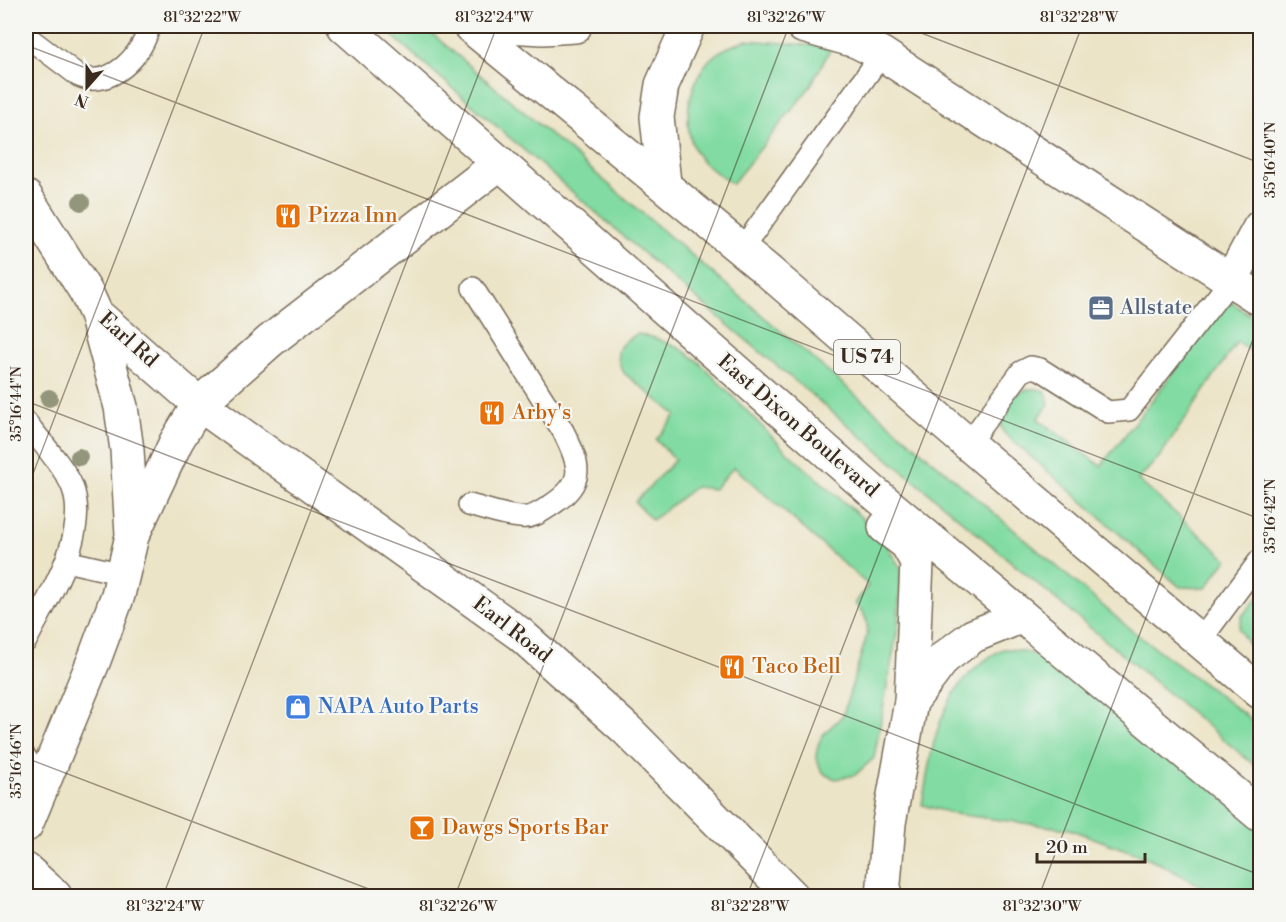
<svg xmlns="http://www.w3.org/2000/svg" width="1286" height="922" viewBox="0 0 1286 922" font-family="'Libre Bodoni',serif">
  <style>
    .green { fill: #81dba2; stroke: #5e8260; stroke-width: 1.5 }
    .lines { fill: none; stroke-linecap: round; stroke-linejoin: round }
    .service-casing { stroke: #796b59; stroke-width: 24 }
    .minor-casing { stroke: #796b59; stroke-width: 36 }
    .primary-casing { stroke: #796b59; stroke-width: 36 }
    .trunk-casing { stroke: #796b59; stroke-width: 36 }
    .service { stroke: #fff; stroke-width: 21 }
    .minor { stroke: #fff; stroke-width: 33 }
    .primary { stroke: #fff; stroke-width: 33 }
    .trunk { stroke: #fff; stroke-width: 33 }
    .tree { fill: #94967c }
    .ticks { fill: none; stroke: #3b2a1e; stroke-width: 1.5; stroke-opacity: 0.45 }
    .labels { text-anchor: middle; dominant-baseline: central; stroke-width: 4.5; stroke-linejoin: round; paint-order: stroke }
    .shield { fill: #f6f6f2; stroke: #73675e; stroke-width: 1.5 }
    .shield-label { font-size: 20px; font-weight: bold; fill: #3b2a1e }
    .food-label { font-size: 21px; fill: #c56008; stroke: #f6f6f2; text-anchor: start }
    .service-label { font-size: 21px; fill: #4e5e75; stroke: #f6f6f2; text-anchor: start }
    .street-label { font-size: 21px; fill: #3b2a1e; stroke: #f6f6f2 }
    .shop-label { font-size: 21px; fill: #366cbe; stroke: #f6f6f2; text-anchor: start }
    .neatline { fill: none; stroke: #3b2a1e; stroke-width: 2 }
    .ticks-label { font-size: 15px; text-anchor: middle; fill: #3b2a1e }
  </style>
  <rect width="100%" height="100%" fill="#f6f6f2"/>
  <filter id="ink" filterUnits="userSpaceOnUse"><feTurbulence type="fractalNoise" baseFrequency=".0167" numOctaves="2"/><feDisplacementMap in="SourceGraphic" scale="12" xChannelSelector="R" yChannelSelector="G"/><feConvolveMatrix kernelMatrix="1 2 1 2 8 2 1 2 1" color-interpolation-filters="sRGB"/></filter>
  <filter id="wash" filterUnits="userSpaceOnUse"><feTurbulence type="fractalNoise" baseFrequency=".008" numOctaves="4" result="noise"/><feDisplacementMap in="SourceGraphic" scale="24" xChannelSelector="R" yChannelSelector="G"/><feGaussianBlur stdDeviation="1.35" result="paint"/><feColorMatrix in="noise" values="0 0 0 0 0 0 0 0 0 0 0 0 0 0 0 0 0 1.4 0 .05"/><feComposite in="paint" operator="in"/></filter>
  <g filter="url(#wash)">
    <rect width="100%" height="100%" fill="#ece4c7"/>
    <path class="green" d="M381,26h42l707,603 130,97v44l-600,-502z
      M746,40l75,6 9,4 -20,37 -78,97c-10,-7 -21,-15 -30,-23 -25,-28 -14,-86 14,-107 8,-6 21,-10 30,-14z
      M1229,301l31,20v36l-23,-15 -77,114 -22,24 89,79 -21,29 -26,-1 -176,-154c-14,-24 18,-54 42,-41l3,12 -11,15 63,47z
      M638,334l17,4 26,11 18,13 87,89 93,82 22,36 -3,58 -24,131 -19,17 -19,4 -10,-4 -5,-5 -5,-14 2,-11 4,-9 21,-21 24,-80c2,-15 -2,-21 -12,-31l13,-19 -134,-118 -20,22 -19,-2 -43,33 -17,-18 40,-42 -19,-20 20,-25 -52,-42c-12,-21 -6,-30 14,-39z
      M1260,595v61l-9,-7 -12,-20 3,-13z
      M1003,649c56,0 113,60 154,94 34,28 69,56 103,84v69h-46l-11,-9 -52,-28 -82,-30 -114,-15 -33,-9c11,-64 17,-122 81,-156z"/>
  </g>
  <g filter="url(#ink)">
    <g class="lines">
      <defs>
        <path id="service" d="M26,36l53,40c31,14 65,-22 70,-50
          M742,249l140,-195
          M26,422c12,16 39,46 46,64 19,48 -25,113 -46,155
          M968,444l53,-72 10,-5 9,2 68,43 21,-2 102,-130
          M469,505c16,4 34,11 51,12 11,2 21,-5 30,-11 36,-23 31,-40 13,-75l-90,-143
          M66,561l57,13
          M1200,641l60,-81
          M26,758l16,27"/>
        <path id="minor" d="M26,197l60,95 10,22 103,90 321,230 107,96 165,166
          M1231,280l29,-53
          M96,314l25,93 6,43 5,84
          M26,825l68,-165 24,-65 14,-59 44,-94 23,-38 71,-63 230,-178
          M26,870l29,26"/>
        <path id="primary" d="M505,26l38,2 32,-2
          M803,26l53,15 26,13 378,245
          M664,183l-7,-66 5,-32 26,-59
          M883,896l6,-73 22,-121"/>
        <path id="trunk" d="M344,26l528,465 388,324
          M470,26l299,246 199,172 292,248
          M885,527l22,17 10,18 -6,140
          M911,702l33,-44 29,-22 47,-19"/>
      </defs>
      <use href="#service" class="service-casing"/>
      <use href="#minor" class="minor-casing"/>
      <use href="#primary" class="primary-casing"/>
      <use href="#trunk" class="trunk-casing"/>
      <use href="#service" class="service"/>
      <use href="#minor" class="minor"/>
      <use href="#primary" class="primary"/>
      <use href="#trunk" class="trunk"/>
    </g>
    <g class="tree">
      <circle cx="81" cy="202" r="9"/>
      <circle cx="49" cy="398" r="9"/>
      <circle cx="79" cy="457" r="9"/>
    </g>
  </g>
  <path class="ticks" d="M903,26l357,137M26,45l1234,474M26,401l1234,474M26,492l179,-466M26,758l361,138M163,896l334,-870M455,896l334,-870M747,896l335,-870M1039,896l221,-575"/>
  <defs>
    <symbol id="restaurant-square" viewBox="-11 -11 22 22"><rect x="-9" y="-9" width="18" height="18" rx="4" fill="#e8710a" stroke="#f6f6f2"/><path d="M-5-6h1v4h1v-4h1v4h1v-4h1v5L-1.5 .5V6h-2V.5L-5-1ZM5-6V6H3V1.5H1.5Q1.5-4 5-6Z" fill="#fff"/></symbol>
    <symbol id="office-square" viewBox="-11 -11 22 22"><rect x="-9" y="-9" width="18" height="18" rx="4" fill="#5c6f8a" stroke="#f6f6f2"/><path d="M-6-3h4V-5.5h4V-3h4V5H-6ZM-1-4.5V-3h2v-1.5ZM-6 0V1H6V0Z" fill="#fff"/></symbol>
    <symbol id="shop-square" viewBox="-11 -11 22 22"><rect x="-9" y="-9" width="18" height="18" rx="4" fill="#3f7fe0" stroke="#f6f6f2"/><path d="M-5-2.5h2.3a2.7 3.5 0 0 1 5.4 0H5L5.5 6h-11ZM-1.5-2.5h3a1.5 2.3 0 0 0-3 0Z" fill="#fff"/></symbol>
    <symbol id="bar-square" viewBox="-11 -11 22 22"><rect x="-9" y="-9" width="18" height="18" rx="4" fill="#e8710a" stroke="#f6f6f2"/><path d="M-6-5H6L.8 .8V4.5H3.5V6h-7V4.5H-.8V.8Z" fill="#fff"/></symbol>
  </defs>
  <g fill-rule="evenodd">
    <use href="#restaurant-square" x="273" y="201" width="30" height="30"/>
    <use href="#office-square" x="1086" y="293" width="30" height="30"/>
    <use href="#restaurant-square" x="477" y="398" width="30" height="30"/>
    <use href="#restaurant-square" x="717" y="652" width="30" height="30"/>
    <use href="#shop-square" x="283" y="692" width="30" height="30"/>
    <use href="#bar-square" x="407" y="813" width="30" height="30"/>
  </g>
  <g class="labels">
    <rect class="shield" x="834" y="340" width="66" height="34" rx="4.5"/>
    <g class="shield-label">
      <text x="867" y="357">US 74</text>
    </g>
    <g class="food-label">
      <text x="308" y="216">Pizza Inn</text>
      <text x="512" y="413">Arby's</text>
      <text x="752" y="667">Taco Bell</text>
      <text x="442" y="828">Dawgs Sports Bar</text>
    </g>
    <g class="service-label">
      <text x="1120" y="308">Allstate</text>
    </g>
    <g class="street-label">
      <text transform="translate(128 340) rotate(42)">Earl Rd</text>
      <text transform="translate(798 426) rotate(41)">East Dixon Boulevard</text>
      <text transform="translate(512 630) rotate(38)">Earl Road</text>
    </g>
    <g class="shop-label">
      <text x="318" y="707">NAPA Auto Parts</text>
    </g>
  </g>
  <rect width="1286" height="922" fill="none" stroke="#f6f6f2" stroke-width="66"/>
  <g transform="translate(87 87) rotate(201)" stroke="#f6f6f2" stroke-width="4.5" paint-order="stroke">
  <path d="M0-4.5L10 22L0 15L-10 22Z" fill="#3b2a1e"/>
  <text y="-9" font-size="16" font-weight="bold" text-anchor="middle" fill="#3b2a1e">N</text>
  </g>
  <path d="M1037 853v9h108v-9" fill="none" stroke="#3b2a1e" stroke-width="3"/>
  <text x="1046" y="853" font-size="18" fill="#3b2a1e" stroke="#f6f6f2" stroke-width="4.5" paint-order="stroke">20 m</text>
  <rect x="33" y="33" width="1220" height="856" class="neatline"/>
  <g class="ticks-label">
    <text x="202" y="22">81°32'22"W</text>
    <text x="494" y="22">81°32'24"W</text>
    <text x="786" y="22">81°32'26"W</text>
    <text x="1079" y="22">81°32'28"W</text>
    <text transform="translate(1270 160) rotate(-90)" y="5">35°16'40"N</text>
    <text transform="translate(16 404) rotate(-90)" y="5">35°16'44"N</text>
    <text transform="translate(1270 516) rotate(-90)" y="5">35°16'42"N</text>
    <text transform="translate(16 761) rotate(-90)" y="5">35°16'46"N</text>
    <text x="165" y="911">81°32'24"W</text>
    <text x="458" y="911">81°32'26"W</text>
    <text x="750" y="911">81°32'28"W</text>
    <text x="1042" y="911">81°32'30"W</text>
  </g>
</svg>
